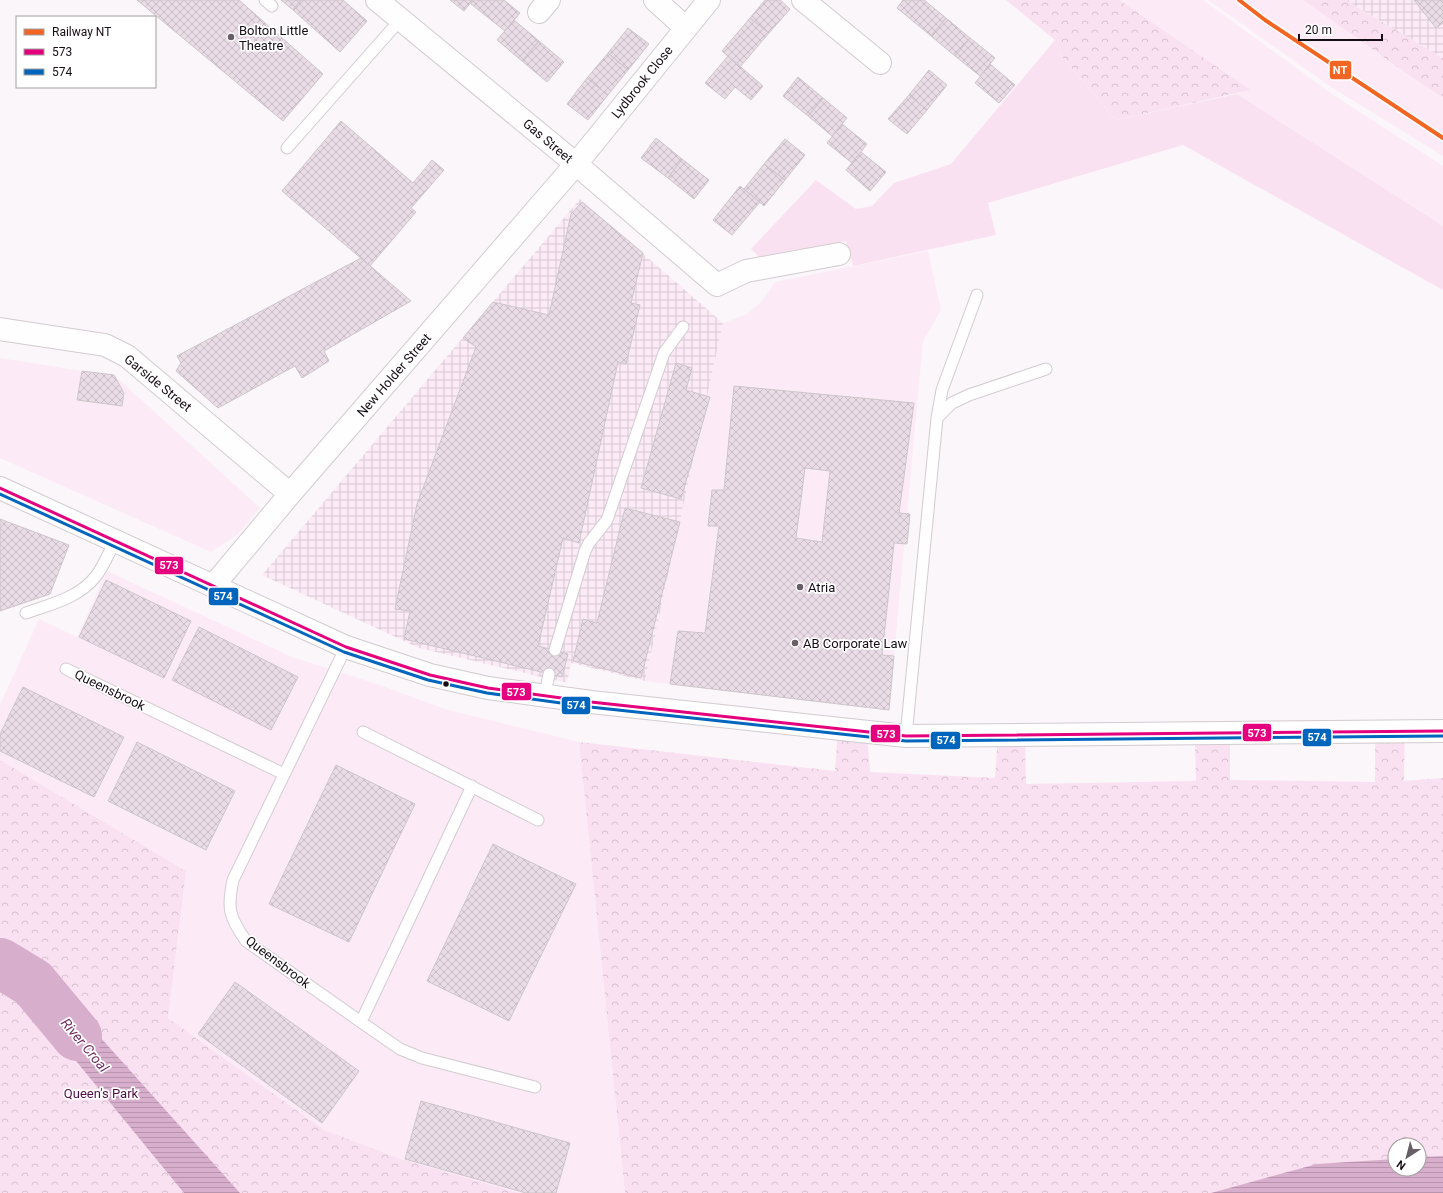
<svg xmlns="http://www.w3.org/2000/svg" width="1443" height="1193" viewBox="0 0 1443 1193" font-family="Roboto,sans-serif">
  <style>
    .built { fill: #fcebf7 }
    .industrial { fill: url(#industrial-grid) }
    .grass { fill: #fae1f2 }
    .forest { fill: url(#forest-crowns); fill-rule: evenodd }
    .water { fill: url(#water-rules) }
    .lines { fill: none; stroke-linecap: round; stroke-linejoin: round }
    .river { stroke: #d7aecc; stroke-width: 50 }
    .building { fill: url(#building-cross-hatch); stroke: #cdc6ca; fill-rule: evenodd }
    .lane-casing { stroke: #d2cbcf; stroke-width: 13 }
    .street-casing { stroke: #d2cbcf; stroke-width: 24 }
    .secondary-casing { stroke: #d2cbcf; stroke-width: 24 }
    .lane { stroke: #fefefe; stroke-width: 11 }
    .street { stroke: #fefefe; stroke-width: 22 }
    .secondary { stroke: #fefefe; stroke-width: 22 }
    .bus-1-casing { stroke: #fff; stroke-width: 6 }
    .bus-2-casing { stroke: #fff; stroke-width: 6 }
    .bus-1 { stroke: #e5007d; stroke-width: 3 }
    .bus-2 { stroke: #0065bd; stroke-width: 3 }
    .rail-1-casing { stroke: #fff; stroke-width: 7 }
    .rail-1 { stroke: #f26522; stroke-width: 4 }
    .poi-dot { fill: #675f65; stroke: #fff; stroke-width: 1.5 }
    .bus-dot { fill: #170e15; stroke: #fff; stroke-width: 1.5 }
    .labels { text-anchor: middle; dominant-baseline: central; stroke-width: 3.5; stroke-linejoin: round; paint-order: stroke }
    .poi-label { font-size: 13px; fill: #170e15; stroke: #fff; text-anchor: start }
    .street-label { font-size: 13px; fill: #170e15; stroke: #fff }
    .park-label { font-size: 13px; fill: #510e45; stroke: #fff }
    .water-label { font-size: 14px; font-style: italic; fill: #702c61; stroke: #fff }
    .line-badge { stroke: #fff; stroke-width: 1.5 }
    .badge-label { font-size: 11px; text-anchor: middle; font-weight: bold; fill: #fff }
  </style>
  <defs>
    <pattern id="industrial-grid" width="8" height="8" patternUnits="userSpaceOnUse"><rect width="8" height="8" fill="#fcebf7"/><path d="M0 4h8M4 0v8" fill="none" stroke="#d7c8d3"/></pattern>
    <pattern id="forest-crowns" width="20" height="18" patternUnits="userSpaceOnUse"><rect width="20" height="18" fill="#fae1f2"/><path d="M2 6a3 3 0 1 1 6 0M12 15a3 3 0 1 1 6 0" fill="none" stroke="#d6c0cf"/></pattern>
    <pattern id="water-rules" width="6" height="5" patternUnits="userSpaceOnUse"><rect width="6" height="5" fill="#d7aecc"/><path d="M0 2.5h6" fill="none" stroke="#b894ae"/></pattern>
    <pattern id="building-cross-hatch" width="8" height="8" patternUnits="userSpaceOnUse"><rect width="8" height="8" fill="#eadce6"/><path d="M0 0l8 8M0 8l8-8" fill="none" stroke="#c8bcc4"/></pattern>
  </defs>
  <rect width="100%" height="100%" fill="#fbf6f9"/>
  <path class="built" d="M1119,0h84l129,94 111,72v60l-206,-132 13,-4z
    M1208,0h95l100,71 40,27v58l-112,-69z
    M928,251l13,59 -18,31 -34,369 -244,-29 78,-358 24,-9 16,-14 12,-18z
    M0,358l82,13 32,4 146,133 -23,27 -26,17 -211,-94z
    M107,571l185,86 88,28 65,24 134,33 46,451h-106l-121,-35 -74,-28 -156,-112 18,-147 -186,-111v-55l39,-86 38,18z"/>
  <path class="industrial" d="M1345,0h98v58z
    M580,199l143,124 -78,358 -74,-18 -4,20 -148,-35 -157,-73z"/>
  <path class="grass" d="M1055,40l4,13 57,67 121,-26 206,132v64l-260,-145 -195,58 8,32 -143,31 -7,-25 -87,16 -8,-8 65,-69 40,29 16,-3 22,-23 57,-19z"/>
  <path class="forest" d="M1006,0h113l132,90 -135,30 -57,-67 -4,-13z
    M1303,0h42l98,58v40l-40,-27z
    M838,729l29,3 3,40 125,6 3,-43h27l1,49 170,-3 -1,-41 35,1v39l145,2v-51h30l-1,50 39,-3v415h-818l-46,-451 256,29zM1395,1145h24v24h-24z
    M0,760l186,111 -18,147 156,112 74,28 121,35h-519z"/>
  <path class="water" d="M48,979l192,214h-56l-139,-170 -12,-40z
    M1443,1156v37h-232l106,-29 78,-5v10h24v-12z"/>
  <g class="lines">
    <path class="river" d="M0,963l33,20 44,53"/>
  </g>
  <path class="building" d="M137,0h102l84,74 -40,47z
    M281,0h20l-8,10z
    M301,0h42l24,21 -27,31 -47,-42z
    M450,0h23l-9,11z
    M473,0h31l16,13 -15,18 -34,-27z
    M765,0h15l10,9 -21,24 -19,-15z
    M903,0h21l22,18 -15,18 -34,-28z
    M1414,0h29v23l-7,5z
    M750,18l19,15 -29,34 -18,-16z
    M946,18l24,20 -15,18 -24,-20z
    M514,20l25,21 -17,20 -25,-21z
    M628,28l21,16 -21,26 -20,-17z
    M970,38l25,20 -15,18 -25,-20z
    M539,41l25,21 -17,20 -25,-21z
    M608,53l20,17 -20,25 -21,-17z
    M728,56l35,30 -12,14 -16,-13 -10,12 -20,-16z
    M990,64l25,21 -16,18 -24,-20z
    M929,70l18,15 -20,25 -18,-15z
    M798,77l25,21 -15,18 -25,-20z
    M587,78l21,17 -20,25 -21,-16z
    M909,95l18,15 -20,24 -19,-15z
    M823,98l24,20 -15,18 -24,-20z
    M341,121l72,62 19,-23 12,10 -33,38 5,4 -46,54 -88,-75z
    M842,124l25,20 -15,19 -25,-20z
    M656,138l26,21 -14,19 -27,-20z
    M785,139l20,16 -20,25 -21,-16z
    M861,152l25,20 -16,19 -24,-21z
    M682,159l27,21 -15,19 -26,-21z
    M764,164l21,16 -21,26 -20,-17z
    M740,186l20,16 -28,33 -19,-15z
    M582,202l61,51 -12,50 9,2 -14,59 -8,-2 -39,181 -16,-5 -25,108 30,8 -6,23 -158,-38 6,-28 -15,-2 22,-105 59,-157 -13,-9 30,-36 56,13 22,-101z
    M361,258l50,43 -87,50 5,10 -27,17 -7,-12 -77,42 -42,-37 5,-8 -4,-7z
    M676,363l16,5 -6,22 24,7 -29,102 -40,-11z
    M82,371l32,4 10,18 -2,13 -45,-6z
    M734,386l180,17 -15,110 11,1 -3,30 -13,-1 -12,112 12,1 -5,54 -219,-26 8,-53 27,2 14,-107h-11l4,-36h12zM805,468l25,3 -8,71 -26,-4z
    M625,508l55,14 -39,156 -68,-17 10,-42 14,4z
    M0,519l69,26 -19,49 -50,17z
    M106,580l85,41 -27,57 -85,-41z
    M199,627l99,50 -27,53 -99,-50z
    M23,687l101,50 -30,60 -94,-46v-17z
    M137,742l98,49 -29,59 -98,-49z
    M336,765l79,39 -66,138 -80,-38z
    M493,844l83,40 -67,137 -82,-40z
    M235,982l124,89 -37,52 -124,-89z
    M421,1101l149,42 -14,50h-30l-121,-34z"/>
  <g class="lines">
    <defs>
      <path id="lane" d="M265,0l7,6
        M287,148l113,-128
        M937,418l15,-15 17,-8 77,-26
        M26,613c25,-9 53,-15 70,-37 8,-10 13,-24 19,-35
        M346,647l-113,233c-6,28 -4,37 13,61l115,81 39,27 22,9 113,29
        M555,650l30,-99 4,-8 18,-23 57,-167 19,-26
        M66,669l218,105
        M545,695l4,-21
        M363,732l175,88
        M906,736l31,-318 5,-28 35,-95
        M361,1022l111,-236"/>
      <path id="street" d="M377,0l199,164 141,121 29,-14 93,-17
        M655,0l31,28
        M803,0l77,63
        M539,12l10,-12
        M0,329l105,16 22,11 163,138
        M213,586l77,-92 286,-330 133,-164"/>
      <path id="secondary" d="M0,488l346,159 84,28 58,13 103,14 315,34 537,-5"/>
    </defs>
    <use href="#lane" class="lane-casing"/>
    <use href="#street" class="street-casing"/>
    <use href="#secondary" class="secondary-casing"/>
    <use href="#lane" class="lane"/>
    <use href="#street" class="street"/>
    <use href="#secondary" class="secondary"/>
    <defs>
      <path id="bus-1" d="M0,488l346,159 84,28 58,13 103,14 315,34 537,-5"/>
      <path id="bus-2" d="M0,494l344,158 84,28 59,13 103,14 316,34 537,-5"/>
    </defs>
    <use href="#bus-1" class="bus-1-casing"/>
    <use href="#bus-2" class="bus-2-casing"/>
    <use href="#bus-1" class="bus-1"/>
    <use href="#bus-2" class="bus-2"/>
    <defs>
      <path id="rail-1" d="M1239,0l26,20 178,118"/>
    </defs>
    <use href="#rail-1" class="rail-1-casing"/>
    <use href="#rail-1" class="rail-1"/>
  </g>
  <g class="poi-dot">
    <circle cx="231" cy="37" r="4"/>
    <circle cx="800" cy="587" r="4"/>
    <circle cx="795" cy="643" r="4"/>
  </g>
  <circle class="bus-dot" cx="446" cy="684" r="3.5"/>
  <g class="labels">
    <g class="poi-label">
      <text x="239" y="30">Bolton Little<tspan x="239" dy="15">Theatre</tspan></text>
      <text x="808" y="587">Atria</text>
      <text x="803" y="643">AB Corporate Law</text>
    </g>
    <g class="street-label">
      <text transform="translate(642 82) rotate(-51)">Lydbrook Close</text>
      <text transform="translate(548 141) rotate(40)">Gas Street</text>
      <text transform="translate(394 375) rotate(-49)">New Holder Street</text>
      <text transform="translate(158 383) rotate(39)">Garside Street</text>
      <text transform="translate(110 690) rotate(26)">Queensbrook</text>
      <text transform="translate(278 962) rotate(37)">Queensbrook</text>
    </g>
    <g class="park-label">
      <text x="101" y="1093">Queen's Park</text>
    </g>
    <g class="water-label">
      <text transform="translate(85 1045) rotate(50)">River Croal</text>
    </g>
  </g>
  <g class="line-badge">
    <rect x="1329" y="60" width="23" height="20" rx="4" fill="#f26522"/>
    <rect x="154" y="556" width="30" height="19" rx="4" fill="#e5007d"/>
    <rect x="208" y="587" width="31" height="19" rx="4" fill="#0065bd"/>
    <rect x="501" y="682" width="31" height="19" rx="4" fill="#e5007d"/>
    <rect x="561" y="696" width="30" height="19" rx="4" fill="#0065bd"/>
    <rect x="1242" y="723" width="30" height="19" rx="4" fill="#e5007d"/>
    <rect x="870" y="724" width="31" height="19" rx="4" fill="#e5007d"/>
    <rect x="1302" y="728" width="30" height="19" rx="4" fill="#0065bd"/>
    <rect x="930" y="731" width="31" height="19" rx="4" fill="#0065bd"/>
  </g>
  <g class="badge-label">
    <text x="1340" y="74">NT</text>
    <text x="169" y="569">573</text>
    <text x="223" y="600">574</text>
    <text x="516" y="696">573</text>
    <text x="576" y="709">574</text>
    <text x="1257" y="737">573</text>
    <text x="886" y="738">573</text>
    <text x="1317" y="741">574</text>
    <text x="946" y="744">574</text>
  </g>
  <rect x="16" y="16" width="140" height="72" fill="#ffffff" stroke="#a29fa1"/>
  <rect x="24" y="29" width="20" height="6" fill="#f26522" stroke="#a29fa1"/>
  <text x="52" y="36" font-size="12" fill="#170e15">Railway NT</text>
  <rect x="24" y="49" width="20" height="6" fill="#e5007d" stroke="#a29fa1"/>
  <text x="52" y="56" font-size="12" fill="#170e15">573</text>
  <rect x="24" y="69" width="20" height="6" fill="#0065bd" stroke="#a29fa1"/>
  <text x="52" y="76" font-size="12" fill="#170e15">574</text>
  <g transform="translate(1407 1157) rotate(216)"><circle r="19" fill="#ffffff" stroke="#a29fa1"/>
  <path d="M0-3L7 15L0 10L-7 15Z" fill="#675f65"/>
  <text y="-6" font-size="11" font-weight="bold" text-anchor="middle" fill="#170e15">N</text>
  </g>
  <path d="M1299 34v6h83v-6" fill="none" stroke="#170e15" stroke-width="2"/>
  <text x="1305" y="34" font-size="12" fill="#170e15" stroke="#ffffff" stroke-width="3" paint-order="stroke">20 m</text>
</svg>
